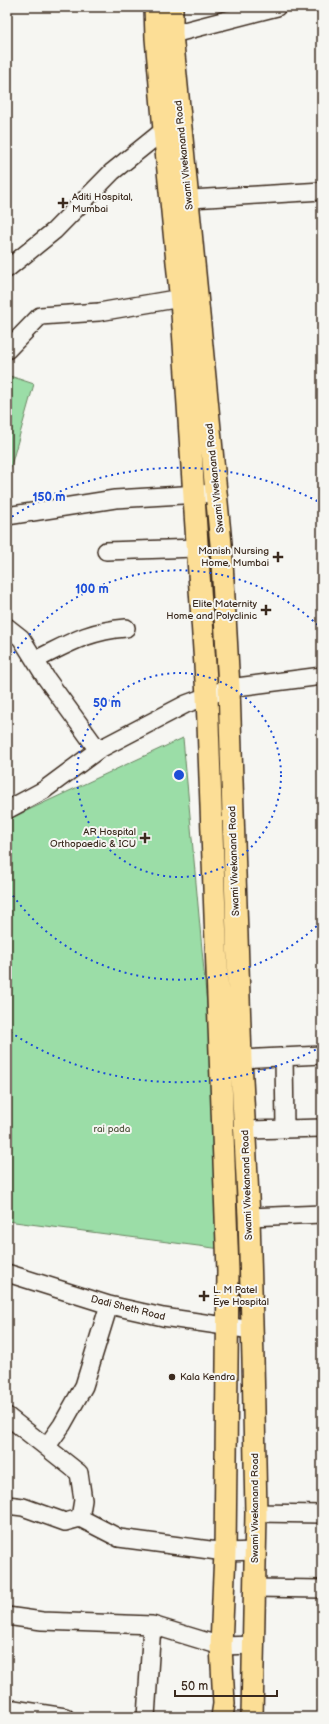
<svg xmlns="http://www.w3.org/2000/svg" width="329" height="1724" viewBox="0 0 329 1724" font-family="'Balsamiq Sans',sans-serif">
  <style>
    .green { fill: #9bdda7; stroke: #6b8462 }
    .lines { fill: none; stroke-linecap: round; stroke-linejoin: round }
    .minor-casing { stroke: #3b2a1e; stroke-width: 20 }
    .major-casing { stroke: #3b2a1e; stroke-width: 24 }
    .minor { stroke: #f6f6f2; stroke-width: 17 }
    .major { stroke: #fcde96; stroke-width: 21 }
    .ring { fill: none; stroke: #1d4ed8; stroke-width: 2; stroke-dasharray: 2 4 }
    .poi-dot { fill: #3b2a1e; stroke: #f6f6f2; stroke-width: 1.5 }
    .labels { text-anchor: middle; dominant-baseline: central; stroke-width: 4; stroke-linejoin: round; paint-order: stroke }
    .street-label { font-size: 10px; fill: #3b2a1e; stroke: #f6f6f2 }
    .poi-label { font-size: 10px; fill: #3b2a1e; stroke: #f6f6f2; text-anchor: start }
    .park-label { font-size: 10px; fill: #535740; stroke: #f6f6f2 }
    .centre { fill: #1d4ed8; stroke: #f6f6f2; stroke-width: 2 }
    .ring-label { font-size: 12px; text-anchor: middle; font-weight: bold; fill: #1d4ed8; stroke: #f6f6f2; stroke-width: 4; stroke-linejoin: round; paint-order: stroke }
  </style>
  <rect width="100%" height="100%" fill="#f6f6f2"/>
  <filter id="ink" filterUnits="userSpaceOnUse"><feTurbulence type="fractalNoise" baseFrequency=".025" numOctaves="2"/><feDisplacementMap in="SourceGraphic" scale="8" xChannelSelector="R" yChannelSelector="G"/><feConvolveMatrix kernelMatrix="1 2 1 2 8 2 1 2 1" color-interpolation-filters="sRGB"/></filter>
  <g filter="url(#ink)">
    <path class="green" d="M7,375l27,9 -27,96z
      M183,738l46,512 -222,-29v-401z"/>
    <g class="lines">
      <defs>
        <path id="minor" d="M161,37l116,-30
          M175,200l147,-9
          M7,269l47,-38 58,-59 52,-42 9,-1
          M7,350l33,-34 59,-4 82,-14h12
          M7,516l108,-17 101,-6
          M106,551l91,-3
          M7,627l14,11 25,40 52,72
          M35,660c33,-16 53,-29 91,-32
          M7,810l37,-20 54,-40 88,-46 43,-16 93,-12
          M284,1057l1,71
          M241,1059l81,-4
          M245,1130l77,-2
          M249,1217l73,-3
          M7,1273l102,32 54,12 89,13
          M7,1416l72,57 4,27 -3,18
          M47,1446l15,-21 22,-39 25,-81
          M7,1505l16,2 42,15 15,-4 39,20 106,14 30,-1
          M256,1513l66,1
          M254,1588l68,1
          M7,1616l35,5 110,4 69,21 34,-1
          M7,1708l58,9
          M146,1717l6,-92"/>
        <path id="major" d="M155,7l1,31 8,92 18,183 25,383 21,575 -3,281 -4,94 3,58 -2,13
          M172,7v27l49,510 8,144 12,371 8,158 4,142 3,154 -4,204"/>
      </defs>
      <use href="#minor" class="minor-casing"/>
      <use href="#major" class="major-casing"/>
      <use href="#minor" class="minor"/>
      <use href="#major" class="major"/>
    </g>
  </g>
  <g class="ring">
    <circle cx="179" cy="775" r="102"/>
    <path d="M321 922A205 205 0 0 1 7 887M7 663A205 205 0 0 1 321 628"/>
    <path d="M321 1047A307 307 0 0 1 7 1030M7 520A307 307 0 0 1 321 503"/>
  </g>
  <g class="poi-dot">
    <path d="M61 197h4v4h4v4h-4v4h-4v-4h-4v-4h4z"/>
    <path d="M276 551h4v4h4v4h-4v4h-4v-4h-4v-4h4z"/>
    <path d="M264 604h4v4h4v4h-4v4h-4v-4h-4v-4h4z"/>
    <path d="M143 832h4v4h4v4h-4v4h-4v-4h-4v-4h4z"/>
    <path d="M202 1290h4v4h4v4h-4v4h-4v-4h-4v-4h4z"/>
    <circle cx="172" cy="1377" r="4"/>
  </g>
  <g class="labels">
    <g class="street-label">
      <text transform="translate(184 155) rotate(-96)">Swami Vivekanand Road</text>
      <text transform="translate(215 478) rotate(-96)">Swami Vivekanand Road</text>
      <text transform="translate(234 861) rotate(-92)">Swami Vivekanand Road</text>
      <text transform="translate(247 1185) rotate(-92)">Swami Vivekanand Road</text>
      <text transform="translate(128 1308) rotate(14)">Dadi Sheth Road</text>
      <text transform="translate(255 1508) rotate(-90)">Swami Vivekanand Road</text>
    </g>
    <g class="poi-label">
      <text x="72" y="197">Aditi Hospital,<tspan x="72" dy="12">Mumbai</tspan></text>
      <text x="269" y="551" text-anchor="end">Manish Nursing<tspan x="269" dy="12">Home, Mumbai</tspan></text>
      <text x="257" y="604" text-anchor="end">Elite Maternity<tspan x="257" dy="12">Home and Polyclinic</tspan></text>
      <text x="136" y="832" text-anchor="end">AR Hospital<tspan x="136" dy="12">Orthopaedic &amp; ICU</tspan></text>
      <text x="213" y="1290">L. M Patel<tspan x="213" dy="12">Eye Hospital</tspan></text>
      <text x="180" y="1377">Kala Kendra</text>
    </g>
    <g class="park-label">
      <text x="112" y="1129">rai pada</text>
    </g>
  </g>
  <circle cx="179" cy="775" r="6" class="centre"/>
  <g class="ring-label">
    <text x="49" y="501">150 m</text>
    <text x="92" y="593">100 m</text>
    <text x="107" y="707">50 m</text>
  </g>
  <rect width="329" height="1724" fill="none" stroke="#f6f6f2" stroke-width="24"/>
  <rect x="12" y="12" width="305" height="1700" fill="none" stroke="#3b2a1e" stroke-width="1.5" filter="url(#ink)"/>
  <path d="M175 1690v6h102v-6" fill="none" stroke="#3b2a1e" stroke-width="2"/>
  <text x="181" y="1690" font-size="12" fill="#3b2a1e" stroke="#f6f6f2" stroke-width="3" paint-order="stroke">50 m</text>
</svg>
